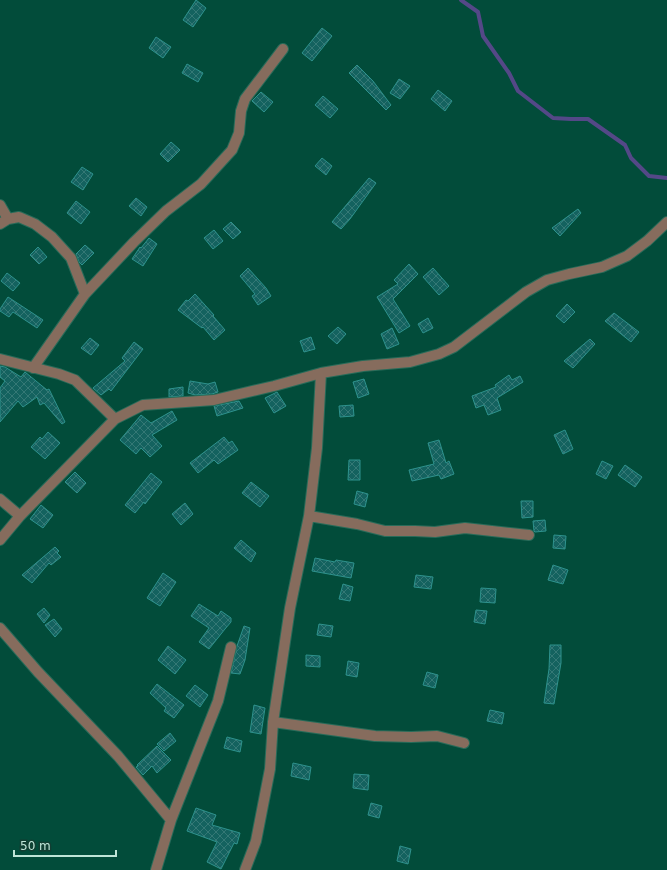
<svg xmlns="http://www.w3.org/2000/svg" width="667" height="870" viewBox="0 0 667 870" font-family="'DejaVu Sans',sans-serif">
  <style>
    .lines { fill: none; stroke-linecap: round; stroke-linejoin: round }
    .stream { stroke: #544887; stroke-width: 4 }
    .building { fill: url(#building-cross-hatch); stroke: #2e928d }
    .minor-casing { stroke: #286b59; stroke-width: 12 }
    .minor { stroke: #866c5d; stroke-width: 10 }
  </style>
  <defs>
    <pattern id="building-cross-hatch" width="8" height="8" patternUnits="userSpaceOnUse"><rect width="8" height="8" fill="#14625f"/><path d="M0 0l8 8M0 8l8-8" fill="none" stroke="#347875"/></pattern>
  </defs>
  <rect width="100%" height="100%" fill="#024c3a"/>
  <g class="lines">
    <path class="stream" d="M461,0l17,12 5,24 26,37 9,18 35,27 18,1h17l37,26 6,13 18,18 18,2"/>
  </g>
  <path class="building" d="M196,0l10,8 -13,19 -10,-7z
    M322,28l10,8 -20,25 -10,-8z
    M156,37l15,10 -8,11 -14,-10z
    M187,64l16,9 -5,9 -16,-9z
    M357,65l16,16 18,24 -5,5 -37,-37z
    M399,79l11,7 -10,13 -10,-6z
    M438,90l14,11 -7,10 -14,-12z
    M261,92l12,10 -9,10 -12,-11z
    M323,96l15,13 -8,9 -15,-13z
    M171,142l9,8 -12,12 -8,-8z
    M322,158l10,8 -6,9 -11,-9z
    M82,167l11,7 -10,16 -12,-8z
    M369,178l7,5 -26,36 -9,10 -9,-7z
    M136,198l11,9 -6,9 -12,-10z
    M76,201l14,11 -9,12 -14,-11z
    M578,209l3,4 -21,23 -8,-8z
    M231,222l10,10 -8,7 -10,-10z
    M214,230l9,11 -10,8 -9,-11z
    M149,238l8,6 -14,22 -11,-7 8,-12 1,1z
    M85,245l9,8 -12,12 -3,-3 -3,-8z
    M38,247l9,10 -8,7 -9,-9z
    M409,264l9,10 -25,25 17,27 -11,7 -22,-36 21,-13 -4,-4z
    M248,268l18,20 5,8 -13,9 -6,-9 3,-2 -15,-18z
    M433,268l16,18 -10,9 -16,-18z
    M7,273l13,10 -7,8 -12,-10z
    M195,294l19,21 -1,1 12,14 -11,10 -11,-13 -1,1 -24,-18 8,-10 2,1z
    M8,297l35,23 -6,8 -24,-16 -4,5 -9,-6v-2z
    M567,304l8,8 -11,11 -8,-7z
    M614,313l25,19 -8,10 -26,-21z
    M428,318l5,10 -10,5 -5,-9z
    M338,327l8,7 -9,10 -9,-8z
    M392,328l7,16 -12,5 -6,-15z
    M311,337l4,12 -11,3 -4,-11z
    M90,338l9,7 -8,10 -10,-7z
    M590,339l5,5 -22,24 -9,-7z
    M134,342l9,7 -32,42 -2,-2 -8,6 -8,-7 32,-27 -3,-3z
    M0,366l5,1 16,10 4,-5 22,18 2,-1 16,33 -3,2 -18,-21 -4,2 -3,-8 -14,10 -5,-6 -18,21v-34l5,-7 -5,-4z
    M509,375l3,5 8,-4 3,6 -26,16 4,12 -13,5 -4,-10 -8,3 -4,-12 24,-9 -1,-2z
    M364,379l5,15 -11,4 -5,-16z
    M190,381l18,3 7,-2 3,10 -6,2 -17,1 -7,-2z
    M183,387v9l-14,1v-8z
    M277,392l9,14 -12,7 -9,-15z
    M239,401l4,7 -26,8 -3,-10z
    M353,405l1,11 -14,1 -1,-11z
    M172,411l5,9 -25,15 10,11 -12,11 -9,-9 -5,6 -16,-14 21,-25 10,8z
    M565,430l8,19 -10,5 -9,-19z
    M48,432l12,11 -15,16 -14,-12 9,-10 2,2z
    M224,437l5,6 3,-2 6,9 -20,14 -4,-4 -16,13 -8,-10z
    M439,440l7,23 3,-2 5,13 -13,5 -2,-4 -27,6 -3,-11 25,-6 -6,-21z
    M349,460h11v20h-12z
    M602,461l11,5 -7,13 -10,-5z
    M625,465l17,12 -7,10 -17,-12z
    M75,472l11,11 -9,10 -12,-11z
    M151,473l11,9 -17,22 -1,-2 -9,11 -10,-8z
    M251,482l18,14 -9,11 -18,-14z
    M357,491l11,3 -3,13 -11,-3z
    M521,501h12v16l-11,1z
    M185,503l8,11 -12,11 -9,-11z
    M41,505l12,10 -10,13 -13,-9z
    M545,520l1,11 -11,1 -1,-1 -1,-10z
    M554,535l12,1 -1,13 -12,-1z
    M241,540l15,13 -5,9 -17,-14z
    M55,547l4,4 -2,2 4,4 -10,8 -2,-2 -17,20 -10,-8z
    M315,558l20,4 1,-2 18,3 -3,15 -39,-7z
    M553,565l15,5 -5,14 -15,-4z
    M163,573l13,9 -16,24 -13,-8z
    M416,575l17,2 -2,12 -17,-2z
    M343,584l10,3 -3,14 -11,-2z
    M481,588l15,1 -1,14 -15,-1z
    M199,604l19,12 3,-5 10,7v4l-6,7 -16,20 -10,-7 10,-14 -18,-12z
    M44,608l6,7 -6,8 -7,-9z
    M476,610l11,1 -2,13 -11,-2z
    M54,619l8,10 -7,8 -10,-12z
    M319,624l14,2 -2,11 -14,-2z
    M244,626l6,2 -5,32 -5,14 -9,-1 6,-27z
    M550,645h11v18l-7,41 -10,-1 5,-34z
    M168,646l18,14 -11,14 -17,-14z
    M306,655l14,1v11l-14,-1z
    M348,661l11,2 -2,14 -11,-2z
    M427,672l11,3 -3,13 -12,-3z
    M157,684l27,21 -10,13 -10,-7 2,-3 -16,-15z
    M195,685l13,10 -8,12 -14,-11z
    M254,705l11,3 -4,26 -11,-2z
    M490,710l14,3 -2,11 -15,-3z
    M170,733l6,8 -12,10 -7,-7z
    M227,737l15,4 -2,11 -16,-4z
    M157,746l14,14 -14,13 -5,-7 -9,9 -7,-8 2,-1 -1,-1z
    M293,763l18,4 -2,13 -18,-4z
    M354,774l15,1 -1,15 -15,-2z
    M371,803l11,3 -3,12 -11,-3z
    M196,808l20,7 -4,10 28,8 -3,11 -3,-1 -13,26 -14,-7 10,-20 -30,-11z
    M400,846l11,3 -3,15 -11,-3z"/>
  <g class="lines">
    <defs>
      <path id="minor" d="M0,205l8,14
        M0,224l8,-5 11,-2 16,7 17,13 19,21 14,36
        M0,359l59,15 16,6 40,39
        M33,368l52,-74 49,-52 32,-31 35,-27 31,-34 7,-17 2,-22 4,-12 38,-50
        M0,499l20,17
        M309,516l48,8 28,7h30l20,1 30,-4 64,7
        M0,540l20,-24 95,-97 28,-14 71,-5 60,-14 47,-13 42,-7 47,-4 29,-8 15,-7 72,-55 21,-12 22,-6 33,-7 25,-11 20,-15 20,-19
        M0,628l38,44 80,84 53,64
        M273,722l102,14 36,1 26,-1 27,7
        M156,870l15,-50 47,-119 13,-54
        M245,870l11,-29 14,-72 3,-47 17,-114 19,-92 8,-68 4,-75"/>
    </defs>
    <use href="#minor" class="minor-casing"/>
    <use href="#minor" class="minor"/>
  </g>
  <path d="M14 850v6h102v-6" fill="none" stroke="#bee5d7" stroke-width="2"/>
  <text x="20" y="850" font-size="12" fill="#bee5d7" stroke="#123e32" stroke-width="3" paint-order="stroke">50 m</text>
</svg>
